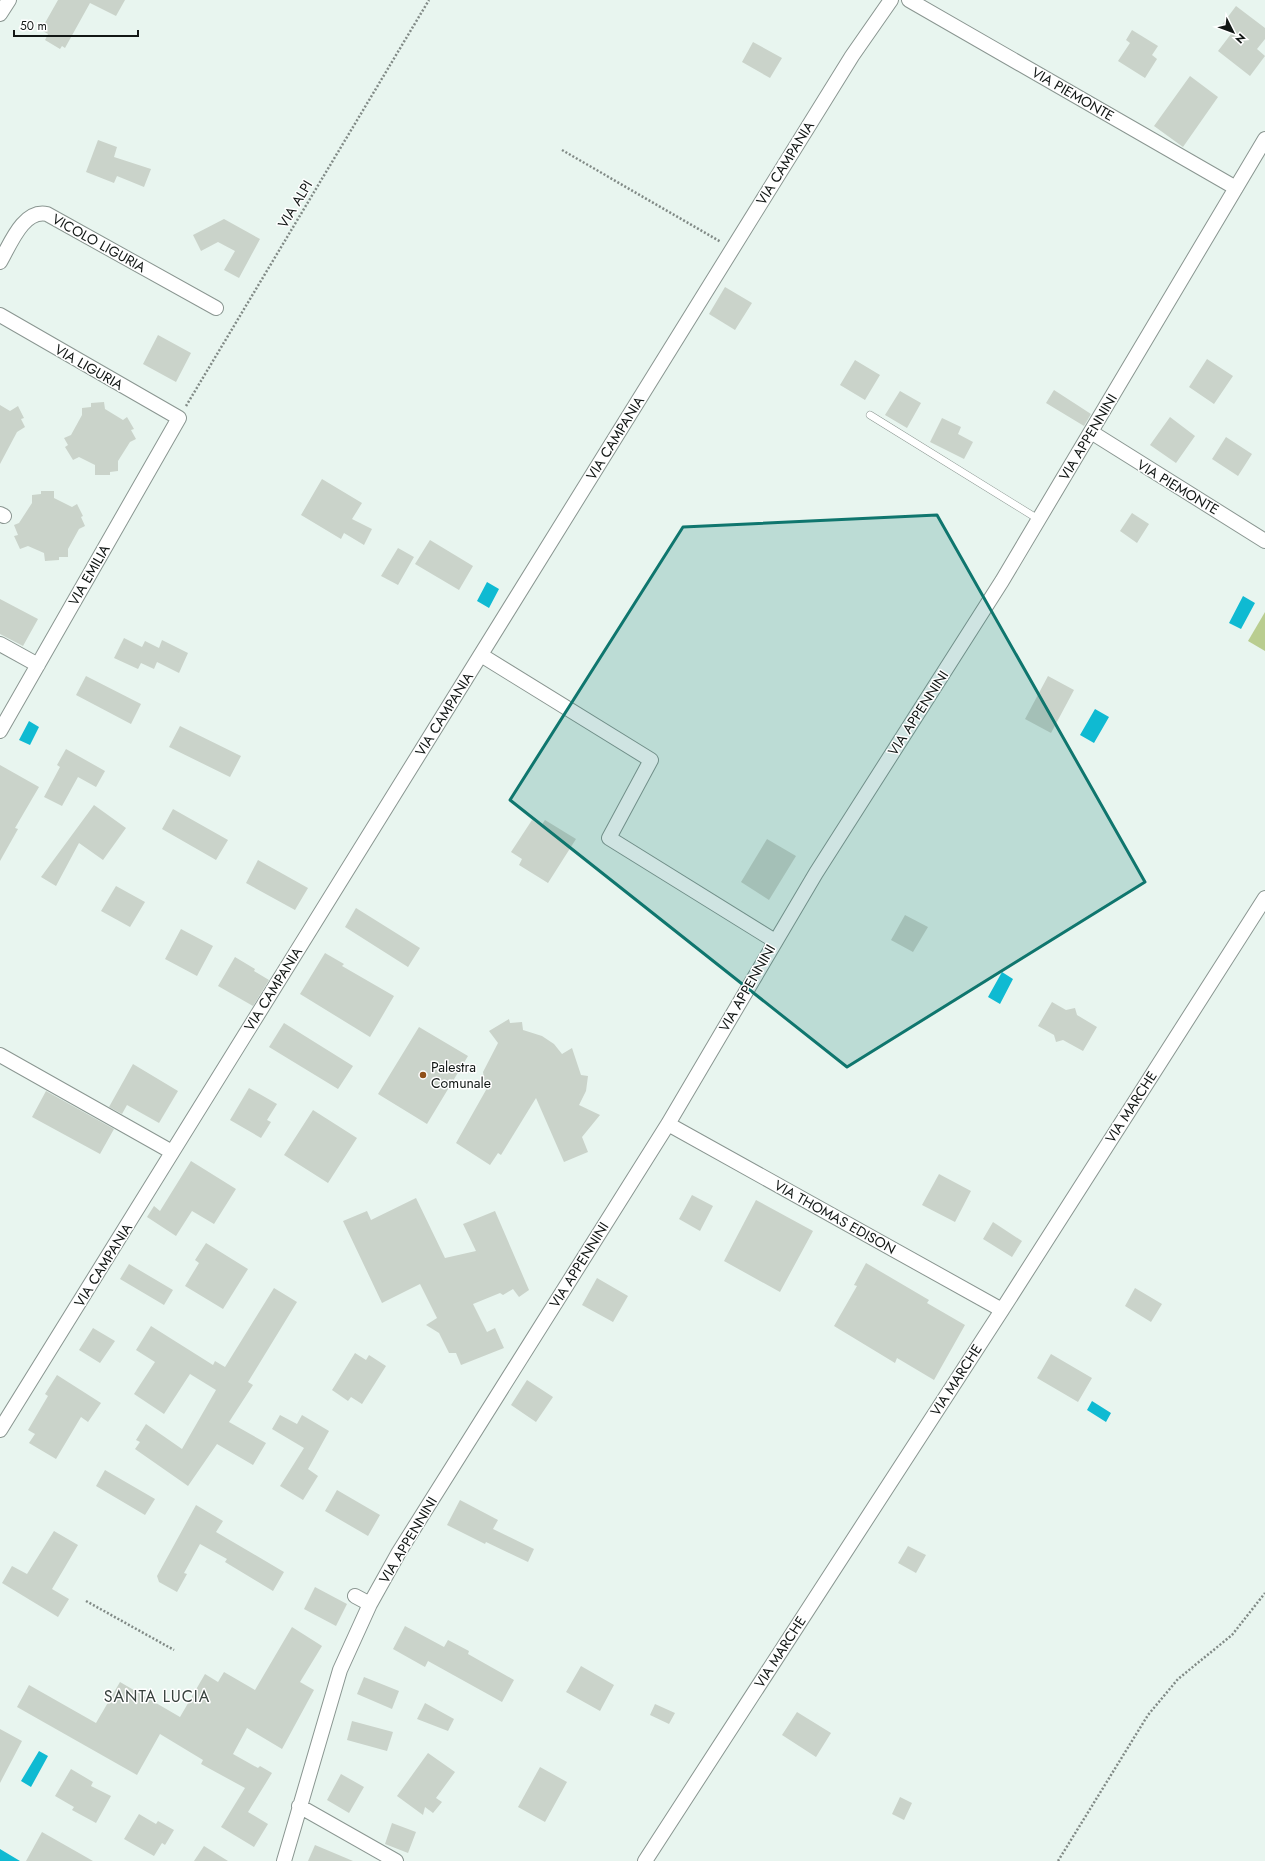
<svg xmlns="http://www.w3.org/2000/svg" width="1265" height="1861" viewBox="0 0 1265 1861" font-family="Jost,sans-serif">
  <style>
    .green { fill: #b9cd90 }
    .water { fill: #0fbad2 }
    .building { fill: #cad3ca }
    .lines { fill: none; stroke-linecap: round; stroke-linejoin: round }
    .lane-casing { stroke: #8a9691; stroke-width: 8 }
    .street-casing { stroke: #8a9691; stroke-width: 16 }
    .path { stroke: #818a86; stroke-width: 2.5; stroke-dasharray: 2 2; stroke-linecap: butt }
    .lane { stroke: #fff; stroke-width: 7 }
    .street { stroke: #fff; stroke-width: 14 }
    .marked { fill: #0f766e; fill-opacity: 0.2; stroke: #0f766e; stroke-width: 3; stroke-linejoin: round }
    .poi-dot { fill: #90501a; stroke: #fff; stroke-width: 1.5 }
    .labels { text-anchor: middle; dominant-baseline: central; stroke-width: 3; stroke-linejoin: round; paint-order: stroke }
    .street-label { font-size: 14px; fill: #121715; stroke: #fff }
    .poi-label { font-size: 14px; fill: #121715; stroke: #fff; text-anchor: start }
    .quarter-label { font-size: 16px; letter-spacing: 1px; fill: #37413d; stroke: #fff }
  </style>
  <rect width="100%" height="100%" fill="#e8f5ef"/>
  <path class="green" d="M1265,612v39l-17,-10z"/>
  <path class="water" d="M487,582l12,7 -10,19 -12,-7z
    M1243,596l12,7 -14,26 -12,-6z
    M1095,709l14,8 -15,26 -14,-8z
    M29,721l10,6 -9,18 -11,-5z
    M1002,972l11,7 -13,25 -12,-7z
    M1092,1401l19,12 -5,9 -19,-12z
    M39,1751l9,5 -17,31 -10,-6z
    M0,1849l20,12h-20z"/>
  <path class="building" d="M58,0h67l-9,16 -26,-13 -25,45 -3,-2 -2,3 -15,-9 3,-6 -7,-4z
    M1236,6l29,22v11l-8,10 8,7 -15,20 -32,-25 13,-17 -10,-8z
    M1132,30l26,16 -6,9 5,4 -12,19 -27,-17 12,-18 -4,-3z
    M753,42l29,16 -12,20 -28,-16z
    M1190,76l28,21 -35,50 -29,-21z
    M98,140l19,7 -3,10 37,12 -7,18 -27,-11 -3,7 -28,-11z
    M224,219l36,20 -21,39 -15,-8 11,-19 -17,-9 -17,9 -8,-16z
    M725,287l27,16 -17,27 -26,-16z
    M158,335l33,18 -15,29 -33,-18z
    M1207,359l26,17 -19,28 -25,-17z
    M855,360l25,15 -15,25 -25,-15z
    M1054,390l37,24 -7,12 -38,-23z
    M900,391l21,12 -14,25 -22,-13z
    M104,402l1,7 18,11 4,-3 7,12 -3,1 5,9 -6,3 -12,19v10l-8,1v3h-15v-10l-16,-8 -6,3 -8,-13 3,-2 -4,-7 7,-3 11,-20v-7l9,-1v-4z
    M0,405l10,6 8,-5 6,12 -3,1 4,8 -8,5 -17,32z
    M1170,417l25,19 -19,27 -26,-18z
    M942,418l19,9 -3,7 15,8 -9,17 -34,-17z
    M1226,437l26,17 -14,22 -26,-17z
    M322,479l40,24 -10,16 20,10 -8,16 -20,-12 -3,6 -40,-24z
    M41,491h13v7l18,9 5,-3 6,12 -2,1 4,9 -6,3 -11,20v8h-9v3l-14,1 -1,-8 -16,-7 -8,3 -6,-13 4,-1 -4,-10 5,-2 13,-20v-8l9,-1z
    M1132,513l17,11 -12,19 -17,-12z
    M430,540l43,26 -14,24 -44,-26z
    M398,548l16,9 -16,28 -17,-9z
    M0,599l38,20 -15,27 -23,-12z
    M124,638l18,9 3,-6 14,7 3,-8 26,13 -9,20 -22,-11 -3,7 -13,-6 -3,6 -24,-11z
    M86,676l55,28 -10,20 -55,-29z
    M1048,676l26,14 -23,43 -26,-14z
    M180,726l61,30 -11,21 -61,-30z
    M66,749l39,22 -9,16 -18,-10 -16,29 -18,-9 16,-30 -3,-2z
    M0,765l39,22 -24,41 3,1 -18,32z
    M94,805l32,23 -23,32 -24,-17 -23,43 -15,-9z
    M173,809l55,31 -12,20 -54,-31z
    M532,820l9,6 4,-6 31,19 -28,44 -29,-18 3,-6 -11,-7z
    M767,839l29,17 -27,44 -28,-18z
    M258,860l50,28 -13,22 -49,-27z
    M116,886l29,16 -15,25 -29,-16z
    M356,908l64,40 -12,19 -63,-40z
    M905,915l23,12 -15,25 -22,-12z
    M181,929l32,17 -16,30 -32,-17z
    M325,953l19,11 -2,2 52,30 -24,41 -70,-43z
    M235,957l20,12 -1,2 15,9 -16,26 -35,-20z
    M1052,1002l14,8 9,-2 2,7 20,12 -14,24 -20,-11 -7,2 -2,-7 -16,-9z
    M509,1019l1,4 12,-1 1,8 19,6 12,8 8,10 10,-6 9,27 7,1 -2,15 -7,14 21,10 -18,22 6,15 -24,10 -28,-64 -35,57 -3,-2 -8,12 -34,-22 30,-53 -3,-18 15,-29 -9,-12z
    M284,1023l69,43 -15,23 -69,-42z
    M419,1027l49,29 -41,68 -49,-30z
    M133,1064l45,27 -19,32 -32,-18 -5,9 -13,-7z
    M249,1088l28,16 -10,16 4,2 -10,16 -31,-18z
    M46,1091l68,38 -14,25 -68,-37z
    M313,1110l44,28 -29,45 -44,-28z
    M191,1161l45,28 -22,35 -22,-13 -16,25 -29,-19 7,-11 6,5z
    M939,1174l32,17 -16,31 -33,-17z
    M692,1195l21,11 -13,25 -21,-12z
    M416,1198l29,60 31,-7 -13,-27 32,-13 34,79 -10,7 -6,-8 -10,6 -3,-2 -27,11 14,28 8,-4 9,20 -43,17 -5,-12h-7l-10,-20 -13,-8 11,-7 -17,-34 -38,19 -39,-82 24,-10 4,9z
    M756,1200l57,31 -33,61 -56,-31z
    M993,1222l29,19 -10,16 -29,-18z
    M206,1243l42,26 -25,40 -38,-23 14,-23 -4,-3z
    M866,1263l63,37 -2,3 38,22 -31,55 -37,-22 -2,5 -61,-37 23,-40 -3,-1z
    M129,1264l44,26 -9,15 -44,-26z
    M597,1278l31,18 -15,26 -31,-17z
    M274,1288l23,14 -49,80 5,3 -24,37 37,21 -13,22 -36,-21 -29,42 -53,-37 5,-7 -4,-2 10,-16 36,25 34,-59 -26,-16 -26,40 -30,-20 21,-32 -19,-12 15,-24 62,39 2,-4 10,6z
    M1135,1288l27,16 -11,18 -26,-16z
    M93,1328l22,13 -15,22 -21,-13z
    M355,1353l11,7 3,-5 17,11 -24,38 -11,-7 -3,4 -16,-11z
    M1051,1354l41,24 -14,24 -41,-24z
    M57,1375l44,28 -13,19 -7,-5 -25,42 -27,-16 6,-9 -7,-4 20,-34 -3,-2z
    M527,1380l26,17 -17,25 -25,-17z
    M280,1415l17,9 5,-9 27,16 -21,38 10,7 -15,24 -23,-14 24,-38 -32,-19z
    M105,1470l50,29 -10,16 -49,-29z
    M337,1490l43,25 -12,21 -43,-25z
    M460,1500l38,20 -5,9 41,20 -6,13 -42,-20 -1,2 -38,-19z
    M196,1505l27,16 -7,11 68,40 -11,19 -48,-29 2,-3 -27,-15 -16,29 3,1 -10,18 -18,-10 -2,-6z
    M54,1531l24,14 -26,44 17,10 -11,18 -56,-34 10,-17 15,8z
    M908,1546l18,9 -10,18 -18,-10z
    M315,1587l32,17 -11,22 -32,-17z
    M405,1626l39,21 4,-7 21,11 -1,3 46,26 -12,22 -74,-41 -3,6 -32,-18z
    M292,1627l30,19 -22,36 14,8 -32,59 -35,-21 -14,26 25,14 2,-2 12,7 -24,39 20,12 -14,23 -33,-20 24,-39 -44,-24 2,-4 -43,-26 -23,41 -120,-68 12,-22 67,38 24,-41 60,35 25,-43 13,8 6,-10 31,18z
    M581,1666l33,19 -14,26 -34,-19z
    M364,1677l35,14 -7,18 -35,-15z
    M425,1703l29,16 -6,12 -31,-12z
    M655,1704l20,9 -6,11 -19,-9z
    M797,1712l34,21 -15,24 -34,-22z
    M352,1721l41,11 -6,19 -40,-11z
    M0,1729l22,12 -22,42z
    M428,1753l27,19 -19,26 6,4 -9,11 -8,-6 -2,8 -26,-19z
    M540,1767l27,15 -22,40 -27,-15z
    M71,1769l22,13 -2,4 20,10 -15,27 -24,-13 2,-3 -19,-11z
    M341,1774l23,13 -15,26 -22,-13z
    M900,1797l12,6 -8,17 -12,-6z
    M139,1814l17,10 2,-3 16,9 -9,15 -3,-2 -8,13 -30,-17z
    M392,1823l24,9 -8,21 -23,-9z
    M42,1832l51,29h-67z
    M315,1845l38,16h-45z
    M204,1846l24,15h-34z"/>
  <g class="lines">
    <defs>
      <path id="lane" d="M870,415l168,104"/>
      <path id="street" d="M909,0l327,188
        M0,14l9,-14
        M0,262c10,-17 23,-53 47,-48l169,94
        M0,315l179,103 -179,313
        M1091,432l174,109
        M0,514l4,2
        M0,644l38,21
        M481,655l170,105 -42,78 166,103
        M0,1055l172,97
        M668,1124l334,186
        M0,1430l852,-1374 39,-56
        M355,1596l15,8
        M299,1806l97,55
        M284,1861l56,-191 30,-66 29,-52 269,-428 148,-251 186,-292 263,-442
        M645,1861l357,-551 263,-412"/>
    </defs>
    <use href="#lane" class="lane-casing"/>
    <use href="#street" class="street-casing"/>
    <path class="path" d="M562,150l159,92
      M186,406l243,-406
      M86,1601l88,49
      M1058,1861l90,-146 30,-36 54,-44 33,-42"/>
    <use href="#lane" class="lane"/>
    <use href="#street" class="street"/>
  </g>
  <path class="marked" d="M937,515l208,367 -298,185 -337,-267 173,-273z"/>
  <circle class="poi-dot" cx="423" cy="1075" r="4"/>
  <g class="labels">
    <g class="street-label">
      <text transform="translate(1073 94) rotate(30)">VIA PIEMONTE</text>
      <text transform="translate(785 163) rotate(-58)">VIA CAMPANIA</text>
      <text transform="translate(295 204) rotate(-59)">VIA ALPI</text>
      <text transform="translate(99 243) rotate(29)">VICOLO LIGURIA</text>
      <text transform="translate(89 367) rotate(30)">VIA LIGURIA</text>
      <text transform="translate(1088 437) rotate(-59)">VIA APPENNINI</text>
      <text transform="translate(615 438) rotate(-58)">VIA CAMPANIA</text>
      <text transform="translate(1178 487) rotate(31)">VIA PIEMONTE</text>
      <text transform="translate(89 575) rotate(-60)">VIA EMILIA</text>
      <text transform="translate(918 713) rotate(-57)">VIA APPENNINI</text>
      <text transform="translate(444 714) rotate(-58)">VIA CAMPANIA</text>
      <text transform="translate(747 988) rotate(-60)">VIA APPENNINI</text>
      <text transform="translate(273 989) rotate(-58)">VIA CAMPANIA</text>
      <text transform="translate(1131 1107) rotate(-57)">VIA MARCHE</text>
      <text transform="translate(835 1217) rotate(29)">VIA THOMAS EDISON</text>
      <text transform="translate(103 1265) rotate(-58)">VIA CAMPANIA</text>
      <text transform="translate(579 1265) rotate(-58)">VIA APPENNINI</text>
      <text transform="translate(956 1380) rotate(-57)">VIA MARCHE</text>
      <text transform="translate(408 1540) rotate(-59)">VIA APPENNINI</text>
      <text transform="translate(780 1652) rotate(-57)">VIA MARCHE</text>
    </g>
    <g class="poi-label">
      <text x="431" y="1067">Palestra<tspan x="431" dy="16">Comunale</tspan></text>
    </g>
    <g class="quarter-label">
      <text x="157" y="1696">SANTA LUCIA</text>
    </g>
  </g>
  <g transform="translate(1233 32) rotate(132)" stroke="#ffffff" stroke-width="3" paint-order="stroke">
  <path d="M0-3L7 15L0 10L-7 15Z" fill="#121715"/>
  <text y="-6" font-size="11" font-weight="bold" text-anchor="middle" fill="#121715">N</text>
  </g>
  <path d="M14 30v6h124v-6" fill="none" stroke="#121715" stroke-width="2"/>
  <text x="20" y="30" font-size="12" fill="#121715" stroke="#ffffff" stroke-width="3" paint-order="stroke">50 m</text>
</svg>
